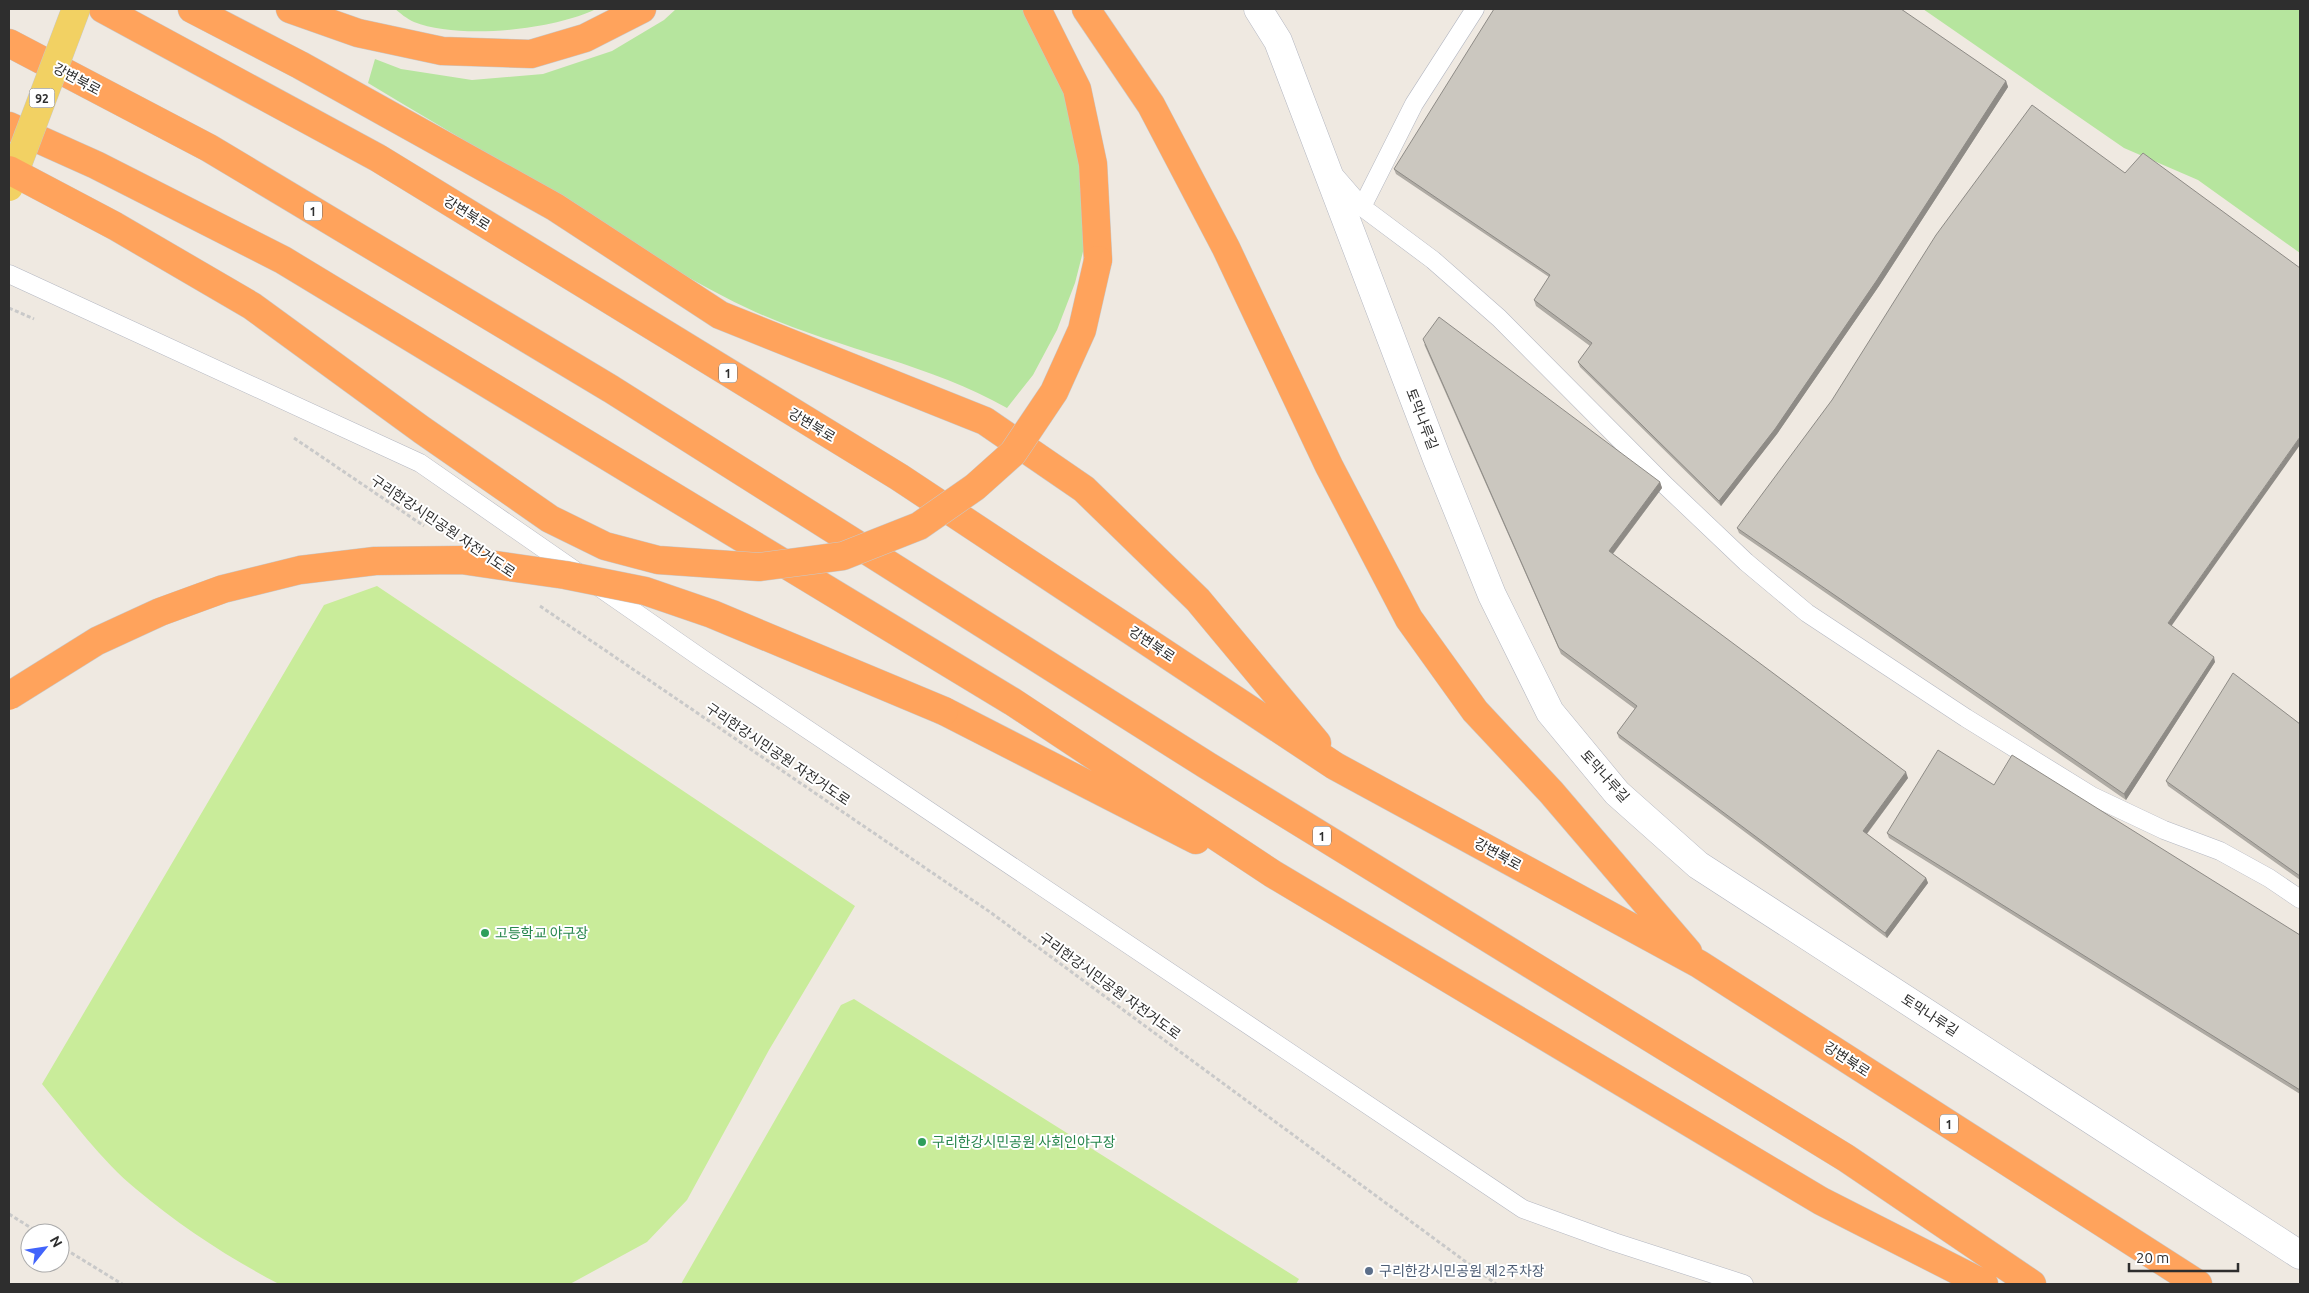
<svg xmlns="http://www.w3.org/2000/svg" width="2309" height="1293" viewBox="0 0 2309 1293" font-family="Ubuntu,'Noto Sans KR',sans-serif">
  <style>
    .green { fill: #b6e59e }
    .pitch { fill: #c9ec9a }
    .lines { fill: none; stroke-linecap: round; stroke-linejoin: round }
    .lane-casing { stroke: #b4b7c1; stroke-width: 19 }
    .street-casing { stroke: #b4b7c1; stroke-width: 29 }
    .highway-casing { stroke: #c9c9c9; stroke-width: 29 }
    .path { stroke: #c9c9c9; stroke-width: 3; stroke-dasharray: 4 2.5; stroke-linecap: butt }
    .lane { stroke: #fff; stroke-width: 18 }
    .street { stroke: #fff; stroke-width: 28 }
    .highway { stroke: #ffa35c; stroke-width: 28 }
    .primary-bridge-casing { stroke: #c9c9c9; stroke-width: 29; stroke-linecap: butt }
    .highway-bridge-casing { stroke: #c9c9c9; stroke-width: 29; stroke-linecap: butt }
    .primary-bridge { stroke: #f2d163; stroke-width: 28 }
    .highway-bridge { stroke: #ffa35c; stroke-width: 28 }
    .wall { fill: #afaba4 }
    .shaded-wall { fill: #8e8b86 }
    .building { fill: #cbc7bf; stroke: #8e8b86 }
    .leisure-dot { fill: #2e9e5b; stroke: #fff; stroke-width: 2 }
    .service-dot { fill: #5c6f8a; stroke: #fff; stroke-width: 2 }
    .labels { text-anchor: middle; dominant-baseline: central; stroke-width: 4; stroke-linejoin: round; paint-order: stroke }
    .shield { fill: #fff; stroke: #6d6d6d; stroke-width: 1 }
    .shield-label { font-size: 12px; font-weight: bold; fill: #2e2e2e }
    .street-label { font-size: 14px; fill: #2e2e2e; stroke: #fff }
    .leisure-label { font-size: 14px; fill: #27864d; stroke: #fff; text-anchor: start }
    .service-label { font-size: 14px; fill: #4e5e75; stroke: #fff; text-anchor: start }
  </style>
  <rect width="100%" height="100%" fill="#efe9e1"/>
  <path class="green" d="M395,9h201c-43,21 -137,31 -182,13 -7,-3 -14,-9 -19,-13z
    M676,9h356l20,34 31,104 5,85 -13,51 -18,47 -24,45 -26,33c-81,-46 -176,-60 -260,-100 -66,-31 -126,-72 -189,-110 -63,-40 -127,-77 -190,-115l7,-24 26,10 71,11 71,-6 69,-23 52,-31z
    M1923,9h377v244l-102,-73 -74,-32z"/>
  <path class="pitch" d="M377,586l478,320 -86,144 -82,150 -40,42 -77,42h-291c-50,-26 -99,-58 -143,-95 -34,-28 -65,-70 -94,-105l282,-479z
    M854,999l445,280 -3,5h-615l160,-279z"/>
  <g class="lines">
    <defs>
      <path id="lane" d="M1336,177l26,30 71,53 66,58 167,168 80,76 61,51 159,105 126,78 72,34 56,21 49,27 31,21
        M1362,207l52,-103 61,-95
        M9,274l411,189 284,197 819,549 91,33 130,42"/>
      <path id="street" d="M1258,9l20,32 159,418 55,136 58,117 67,81 81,72 602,390"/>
      <path id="highway" d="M103,9l275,149 521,319 436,289 364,198 499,320
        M192,9l108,56 255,142 165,108 265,106 99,68 114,111 119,143
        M290,9l68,24 84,18 89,3 54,-16 57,-29
        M1037,9l40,80 16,75 5,96
        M1086,9l65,96 75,143 103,218 80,153 66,92 76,81 137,160
        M9,43l200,105 402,241 597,377 638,392 186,126
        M9,126l87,39 187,95 730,442 260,172 548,327 163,83
        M944,711l252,129"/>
    </defs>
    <use href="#lane" class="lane-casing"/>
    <use href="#street" class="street-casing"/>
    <use href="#highway" class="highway-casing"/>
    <path class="path" d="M9,308l25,11
      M294,438l130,88
      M540,606l450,306 506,372
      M9,1214l30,19
      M60,1246l62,38"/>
    <use href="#lane" class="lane"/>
    <use href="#street" class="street"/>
    <use href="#highway" class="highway"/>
    <defs>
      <path id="primary-bridge" d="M9,187l67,-178"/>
      <path id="highway-bridge" d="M9,170l106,56 137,80 170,124 128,89 55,27 53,14 101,7 84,-11 76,-30 56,-39 38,-34 41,-61 28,-62 16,-70
        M9,696l88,-55 63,-29 63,-23 77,-19 75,-9 86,-1 104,15 80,16 67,23 232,97"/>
    </defs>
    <use href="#primary-bridge" class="primary-bridge-casing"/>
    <use href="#highway-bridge" class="highway-bridge-casing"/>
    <use href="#primary-bridge" class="primary-bridge"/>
    <use href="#highway-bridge" class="highway-bridge"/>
  </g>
  <path class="wall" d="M2006,81l2,6 -129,199 -102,148 -56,72 -141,-139 -2,-5 12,-16 -54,-40 -2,-6 15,-23 -153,-103 -2,-5z
    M1424,344l236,138 2,6 -49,66 295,224 -41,56 59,44 2,5 -41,55 -268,-200 -2,-5 18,-24 -74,-55z
    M1737,528l435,98 43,36 -89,138 -387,-267z
    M2300,724v156l-132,-94 -2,-5z
    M1994,785l306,150v159l-411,-256 -2,-5z"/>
  <path class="shaded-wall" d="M2006,81l2,6 -129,199 -102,148 -56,72 -2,-5z
    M2300,437v8l-130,183 -2,-5z
    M1660,482l2,6 -51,68 -2,-5z
    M2214,657l1,5 -89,138 -2,-6z
    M1906,772l2,6 -43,58 -2,-5z
    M1926,878l2,5 -41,55 -2,-5z"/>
  <path class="building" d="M1494,9h407l105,72 -129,199 -102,149 -56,72 -141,-139 14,-19 -58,-43 16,-25 -156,-106z
    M2032,105l93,68 18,-20 157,115v169l-132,186 46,34 -90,137 -387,-266 95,-128 104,-165z
    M1439,317l221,165 -51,69 297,221 -43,59 63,47 -41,55 -268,-200 20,-27 -78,-58 -136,-309z
    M2233,673l67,51v152l-134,-95z
    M1938,750l56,35 18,-30 288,180v155l-413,-257z"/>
  <g class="leisure-dot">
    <circle cx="485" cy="933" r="5"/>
    <circle cx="922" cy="1142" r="5"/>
  </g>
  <circle class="service-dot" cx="1369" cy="1271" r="5"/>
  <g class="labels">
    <g class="shield">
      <rect x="29.5" y="88.5" width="25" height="19" rx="4"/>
      <rect x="304" y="201.5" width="18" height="19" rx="4"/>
      <rect x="719" y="363.5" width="18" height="19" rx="4"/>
      <rect x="1313" y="826.5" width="18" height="19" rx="4"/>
      <rect x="1940" y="1114.5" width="18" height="19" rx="4"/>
    </g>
    <g class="shield-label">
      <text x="42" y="98">92</text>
      <text x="313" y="211">1</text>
      <text x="728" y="373">1</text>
      <text x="1322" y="836">1</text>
      <text x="1949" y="1124">1</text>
    </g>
    <g class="street-label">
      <text transform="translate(77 79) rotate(28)">강변북로</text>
      <text transform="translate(467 213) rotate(32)">강변북로</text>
      <text transform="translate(1422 419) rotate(69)">토막나루길</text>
      <text transform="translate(812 425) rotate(31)">강변북로</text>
      <text transform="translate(443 526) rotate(34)">구리한강시민공원 자전거도로</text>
      <text transform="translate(1152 644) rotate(34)">강변북로</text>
      <text transform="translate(778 754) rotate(34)">구리한강시민공원 자전거도로</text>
      <text transform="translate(1605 776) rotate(48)">토막나루길</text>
      <text transform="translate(1498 854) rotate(29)">강변북로</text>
      <text transform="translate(1110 986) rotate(36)">구리한강시민공원 자전거도로</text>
      <text transform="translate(1930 1015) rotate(33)">토막나루길</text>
      <text transform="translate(1847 1059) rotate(33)">강변북로</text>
    </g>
    <g class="leisure-label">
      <text x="495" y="933">고등학교 야구장</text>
      <text x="932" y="1142">구리한강시민공원 사회인야구장</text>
    </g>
    <g class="service-label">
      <text x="1379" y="1271">구리한강시민공원 제2주차장</text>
    </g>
  </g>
  <rect width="2309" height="1293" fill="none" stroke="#2e2e2e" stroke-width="20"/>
  <g transform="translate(45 1248) rotate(60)"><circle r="24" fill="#ffffff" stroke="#ababab"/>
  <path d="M0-4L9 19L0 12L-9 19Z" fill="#4264fb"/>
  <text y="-8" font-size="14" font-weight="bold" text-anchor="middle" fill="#2e2e2e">N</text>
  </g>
  <path d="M2129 1263v8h109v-8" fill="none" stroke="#2e2e2e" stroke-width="2.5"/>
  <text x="2136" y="1263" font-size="15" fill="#2e2e2e" stroke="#ffffff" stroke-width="4" paint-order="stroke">20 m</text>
</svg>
